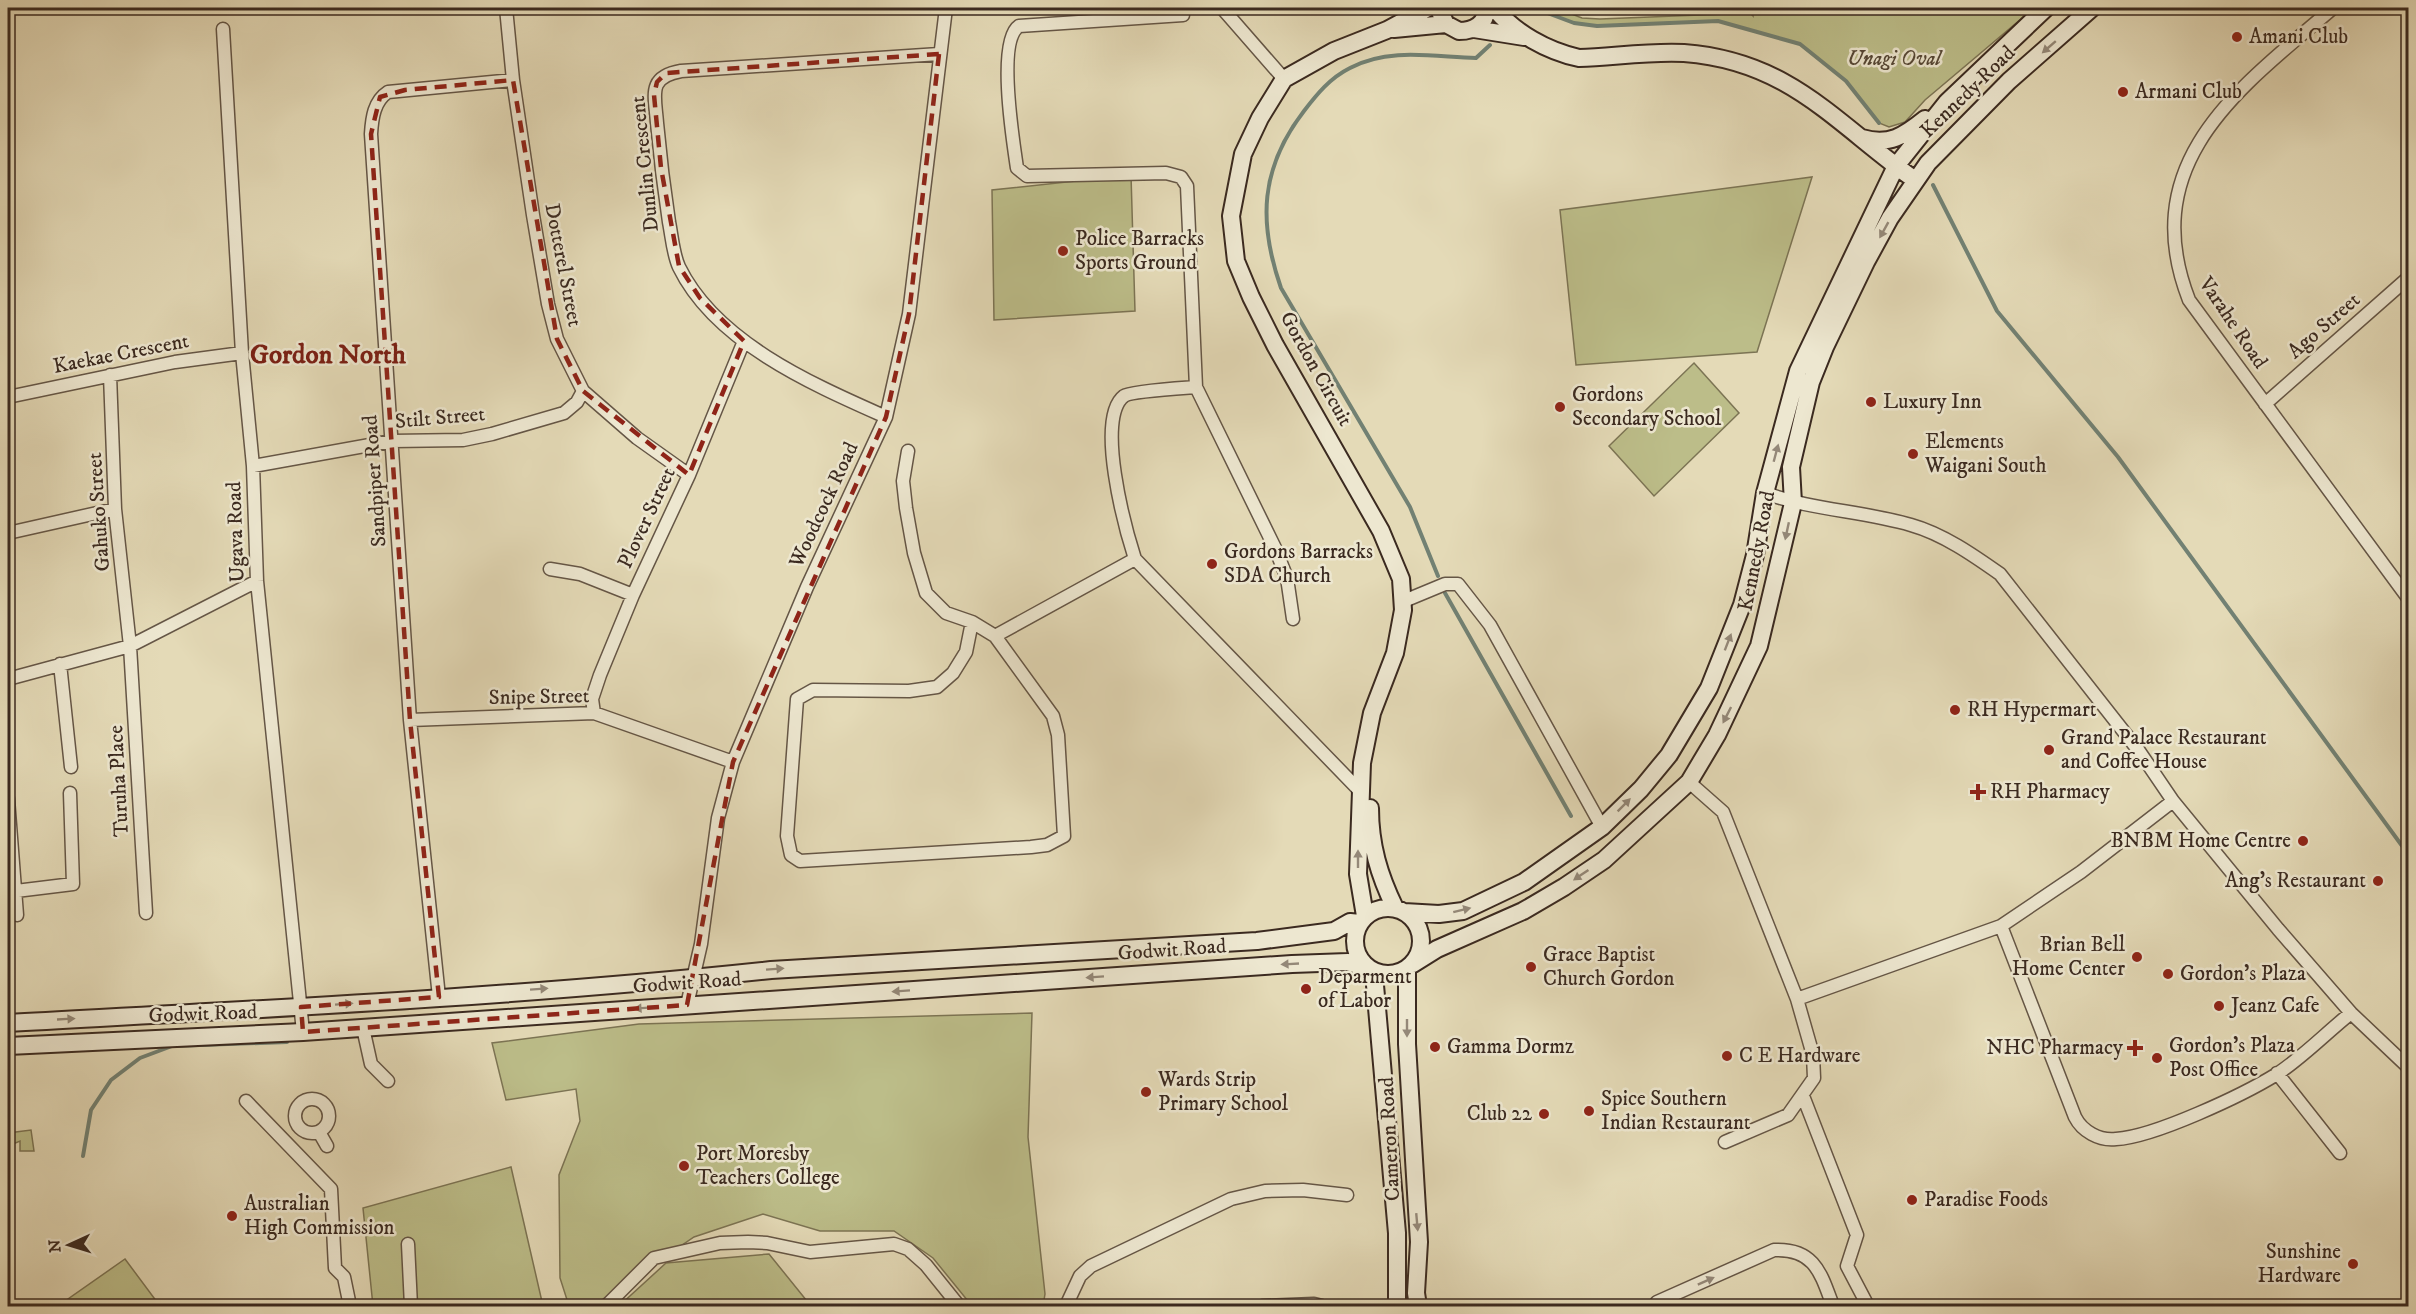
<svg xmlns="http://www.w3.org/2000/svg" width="2416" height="1314" viewBox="0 0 2416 1314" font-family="'IM FELL DW Pica',serif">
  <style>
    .green { fill: #bcbd89; stroke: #7c7454; stroke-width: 1.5 }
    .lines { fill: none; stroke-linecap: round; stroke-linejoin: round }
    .stream { stroke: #728173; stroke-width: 4 }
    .street-casing { stroke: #655646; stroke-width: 15 }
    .secondary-casing { stroke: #3b2a20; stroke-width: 20 }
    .street { stroke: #ede7d0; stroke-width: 12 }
    .secondary { stroke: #ede7d0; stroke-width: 16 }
    .oneway { fill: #948878 }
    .marked { fill: none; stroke: #8f2418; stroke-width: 4.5; stroke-dasharray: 12 8; stroke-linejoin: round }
    .poi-dot { fill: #8f2418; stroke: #ede7d0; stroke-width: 2 }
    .labels { text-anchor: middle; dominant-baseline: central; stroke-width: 5; stroke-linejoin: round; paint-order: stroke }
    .poi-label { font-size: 21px; fill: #3b2a20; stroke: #ede7d0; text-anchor: start }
    .park-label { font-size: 21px; font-style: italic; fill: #554735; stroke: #ede7d0 }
    .street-label { font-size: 21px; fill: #3b2a20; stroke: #ede7d0 }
    .district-label { font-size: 27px; font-weight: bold; fill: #7a1f14; stroke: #ede7d0 }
  </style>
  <rect width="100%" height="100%" fill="#e4dab7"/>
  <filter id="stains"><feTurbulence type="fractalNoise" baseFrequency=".00333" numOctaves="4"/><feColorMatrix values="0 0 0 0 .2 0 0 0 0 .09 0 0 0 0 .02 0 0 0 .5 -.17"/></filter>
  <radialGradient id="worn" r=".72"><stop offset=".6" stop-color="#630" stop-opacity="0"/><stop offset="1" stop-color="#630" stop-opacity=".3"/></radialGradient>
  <path class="green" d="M1534,8h22l26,10 18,1 150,-6 3,3 -1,-8h282l-109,92 -20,22 -16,5 -10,-4 -33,-42 -47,-37 -81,-23 -121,5 -23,-3z
    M1131,175l4,136 -141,9 -2,-130z
    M1812,177l-55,175 -181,13 -16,-155z
    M1694,363l45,50 -85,83 -45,-50z
    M1032,1013l-4,124 17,157 -2,12h-71l-39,-48 -39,-27h-74l-57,-17 -69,23 -101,69h-24l-9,-28 -1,-103 21,-54 -4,-32 -70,11 -14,-57 147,-19z
    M31,1130l3,21h-14v-10l-12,5v-13z
    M511,1167l32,139h-170l-10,-98z
    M769,1254l42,52h-192l47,-43z
    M125,1259l35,47h-102z"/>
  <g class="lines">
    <path class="stream" d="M1534,8l40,15 23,3 121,-5 82,23 46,37 33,42
      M1933,185l64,126 121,146 290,397
      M1438,576l-28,-69 -129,-219c-23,-66 -21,-120 23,-177 13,-17 26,-33 46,-43 39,-21 85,-11 126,-10l14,-13
      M1445,593l126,223
      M83,1156l8,-46 20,-30 29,-22 32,-12 115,-4"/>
    <defs>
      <path id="street" d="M506,8l7,72 20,135 15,89 9,35 26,52 54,47 52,37
        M1222,8l62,71
        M2333,8c-93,80 -198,153 -144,292l219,298
        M1183,15l-164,11c-22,15 -6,115 -2,142l10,8 139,-3 15,4 6,9 9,201 79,161 12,30 6,41
        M223,29l19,324 11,113 4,115 46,451
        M110,375l5,134 15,137 16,267
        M1196,387c-13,1 -65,4 -72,9 -29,22 1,132 11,163l224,231
        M8,397l167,-35 67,-9
        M2265,404l143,-126
        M886,417c-72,-32 -170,-74 -207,-150 -6,-13 -7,-30 -10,-45 -5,-33 -9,-66 -12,-99 -2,-28 -10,-46 24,-52l258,-17
        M908,451l-5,30 3,27 8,45 12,40 20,20 26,9 23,14 140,-77
        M253,466l139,-25 71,-1 29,-6 72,-21 13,-11 6,-11
        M1765,493c47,17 98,18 146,32 32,9 62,30 89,49l139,177 34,50 105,128 73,84 57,54
        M8,533l107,-24
        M550,569l30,5 53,21
        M1404,601l41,-17h13l32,41 112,202
        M972,622l-6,30 -13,21 -16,14 -28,4 -96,-1 -16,9 -10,137 4,19 9,6 231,-14 16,-2 17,-9 -6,-101 -5,-19 -58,-80
        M60,664l11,103
        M8,679l122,-33 127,-65
        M594,713l-2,-14 8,-24 33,-80 56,-120 55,-134
        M410,720l184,-7 139,49
        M1689,782l34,30 74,187 16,56 1,23 -26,37 -63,27
        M8,799l9,116
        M16,891l57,-7 -3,-91
        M2001,926l74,191c7,14 24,24 41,22 38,-2 127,-44 161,-65 26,-17 50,-42 74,-61
        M439,997l-29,-277 -39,-586c1,-16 3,-33 17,-42l125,-12
        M1797,999l204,-73 80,-54 92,-71
        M687,1005l14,-61 17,-126 15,-56 74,-175 79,-170 23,-103 37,-306
        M363,1028l8,36 17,17
        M2277,1073l63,80
        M1803,1096l54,139 -10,31 21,40
        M295 1116a17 17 0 1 1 34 0a17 17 0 1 1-34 0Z
        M246,1101l85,88 4,79 9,9 6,29
        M319,1132l8,14
        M408,1244l3,62
        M606,1306l48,-48 66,-15 28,-1 19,1 43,9 84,-8 14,5 18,16 33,41
        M1066,1306l14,-30 11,-10 140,-67 34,-8 38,-1 44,5
        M1262,1306l52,-2 8,2
        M1654,1306l3,-4 117,-52c41,-2 47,24 59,56"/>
      <path id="secondary" d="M1438,8l8,16 13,7c16,0 27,-8 28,-23
        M1494,8c21,25 53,43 85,50 34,-1 70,-7 105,-5 106,8 151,70 231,127
        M1394,29l52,-5
        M1474,29l50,8
        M1862,138c27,8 42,-2 63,-19
        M1370,808c0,37 9,67 25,100
        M1355 941a33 33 0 1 1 66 0a33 33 0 1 1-66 0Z
        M1404,912l35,2 24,-3 61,-29 78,-55 39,-38 28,-34 40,-67 33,-83 13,-50 10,-62 33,-122 98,-205 51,-64 99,-94
        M1365,916l-7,-42 4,-111 10,-50 23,-60 8,-43 -2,-31 -20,-48 -106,-186 -24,-48 -15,-36 -5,-45 12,-62 17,-36 24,-39 50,-28 53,-21 41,-22
        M1413,964l24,-15 86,-38 41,-24 40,-27 85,-78 28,-47 42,-89 34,-143 -2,-36 20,-85 14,-35 41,-85 24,-44 38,-55 81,-82 83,-73
        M1407,969v75l12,198 -3,51 2,13
        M1374,974l23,259v73
        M8,1023c254,-14 509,-26 763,-53l486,-29 77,-10 16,-9 10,1
        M8,1046l295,-14 989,-68 56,-2 20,6"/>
    </defs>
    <use href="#street" class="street-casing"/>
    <use href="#secondary" class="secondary-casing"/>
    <use href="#street" class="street"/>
    <use href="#secondary" class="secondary"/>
  </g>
  <defs><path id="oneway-solid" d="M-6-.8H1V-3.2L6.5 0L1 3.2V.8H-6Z" transform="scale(1.5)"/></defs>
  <g class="oneway">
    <use href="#oneway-solid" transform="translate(2049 47) rotate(139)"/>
    <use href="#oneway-solid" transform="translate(1884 230) rotate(119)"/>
    <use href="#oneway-solid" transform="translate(1776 453) rotate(-75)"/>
    <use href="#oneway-solid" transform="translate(1787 531) rotate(102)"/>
    <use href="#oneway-solid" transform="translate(1728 642) rotate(-69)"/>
    <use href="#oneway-solid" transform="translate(1727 715) rotate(117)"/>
    <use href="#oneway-solid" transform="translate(1624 805) rotate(-45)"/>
    <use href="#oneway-solid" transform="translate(1358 859) rotate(-90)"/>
    <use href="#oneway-solid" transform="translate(1581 875) rotate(146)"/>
    <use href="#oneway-solid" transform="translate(1462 910) rotate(-14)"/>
    <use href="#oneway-solid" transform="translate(1290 964) rotate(177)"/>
    <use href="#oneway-solid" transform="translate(775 969) rotate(-4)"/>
    <use href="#oneway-solid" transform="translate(1095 977) rotate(176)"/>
    <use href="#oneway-solid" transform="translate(539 989) rotate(-4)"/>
    <use href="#oneway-solid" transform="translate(901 991) rotate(176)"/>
    <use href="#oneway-solid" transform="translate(344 1004) rotate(-4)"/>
    <use href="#oneway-solid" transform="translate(643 1008) rotate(176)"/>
    <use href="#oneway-solid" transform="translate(66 1019) rotate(-3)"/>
    <use href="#oneway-solid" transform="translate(1407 1028) rotate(90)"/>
    <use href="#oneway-solid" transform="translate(1417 1222) rotate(85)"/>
    <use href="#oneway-solid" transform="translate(1706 1281) rotate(-24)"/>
  </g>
  <path class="marked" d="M939,54l-30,260 -23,103 -153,345 -46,243 -384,27 -2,-25 138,-10 -29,-277 -39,-586 9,-37 25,-7 108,-10 44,259 26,52 106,84 55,-134 -44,-43 -21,-32 -18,-98 -7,-73 3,-13 9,-9z"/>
  <g class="poi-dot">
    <circle cx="2237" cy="37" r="6"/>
    <circle cx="2123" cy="92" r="6"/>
    <circle cx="1063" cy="251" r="6"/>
    <circle cx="1871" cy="402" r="6"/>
    <circle cx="1560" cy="407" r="6"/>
    <circle cx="1913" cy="454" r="6"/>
    <circle cx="1212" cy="564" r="6"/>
    <circle cx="1955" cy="710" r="6"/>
    <circle cx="2049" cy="750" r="6"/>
    <path d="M1975 783h6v6h6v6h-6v6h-6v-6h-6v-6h6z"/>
    <circle cx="2303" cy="841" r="6"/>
    <circle cx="2378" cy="881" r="6"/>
    <circle cx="2137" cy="957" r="6"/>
    <circle cx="1531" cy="967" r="6"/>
    <circle cx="2168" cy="974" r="6"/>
    <circle cx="1306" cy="989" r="6"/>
    <circle cx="2219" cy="1006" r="6"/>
    <circle cx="1435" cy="1047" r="6"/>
    <path d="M2132 1039h6v6h6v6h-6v6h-6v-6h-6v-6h6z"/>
    <circle cx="1727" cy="1056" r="6"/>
    <circle cx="2157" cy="1058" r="6"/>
    <circle cx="1146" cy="1092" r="6"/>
    <circle cx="1589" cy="1111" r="6"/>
    <circle cx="1544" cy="1114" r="6"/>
    <circle cx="684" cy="1166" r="6"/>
    <circle cx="1912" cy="1200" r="6"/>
    <circle cx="232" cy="1216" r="6"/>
    <circle cx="2353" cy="1264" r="6"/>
  </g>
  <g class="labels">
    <g class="poi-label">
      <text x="2249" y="37">Amani Club</text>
      <text x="2135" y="92">Armani Club</text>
      <text x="1075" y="239">Police Barracks<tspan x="1075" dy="24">Sports Ground</tspan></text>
      <text x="1572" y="395">Gordons<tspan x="1572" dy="24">Secondary School</tspan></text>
      <text x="1883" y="402">Luxury Inn</text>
      <text x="1925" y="442">Elements<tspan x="1925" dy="24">Waigani South</tspan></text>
      <text x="1224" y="552">Gordons Barracks<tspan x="1224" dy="24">SDA Church</tspan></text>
      <text x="1967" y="710">RH Hypermart</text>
      <text x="2061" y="738">Grand Palace Restaurant<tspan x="2061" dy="24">and Coffee House</tspan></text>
      <text x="1990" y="792">RH Pharmacy</text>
      <text x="2291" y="841" text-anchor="end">BNBM Home Centre</text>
      <text x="2366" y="881" text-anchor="end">Ang's Restaurant</text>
      <text x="2125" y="945" text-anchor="end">Brian Bell<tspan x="2125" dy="24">Home Center</tspan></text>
      <text x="1543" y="955">Grace Baptist<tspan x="1543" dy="24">Church Gordon</tspan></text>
      <text x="2180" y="974">Gordon's Plaza</text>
      <text x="1318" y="977">Deparment<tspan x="1318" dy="24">of Labor</tspan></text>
      <text x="2231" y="1006">Jeanz Cafe</text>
      <text x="2169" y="1046">Gordon's Plaza<tspan x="2169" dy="24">Post Office</tspan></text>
      <text x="1447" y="1047">Gamma Dormz</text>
      <text x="2123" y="1048" text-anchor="end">NHC Pharmacy</text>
      <text x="1739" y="1056">C E Hardware</text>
      <text x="1158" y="1080">Wards Strip<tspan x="1158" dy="24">Primary School</tspan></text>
      <text x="1601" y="1099">Spice Southern<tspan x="1601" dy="24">Indian Restaurant</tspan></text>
      <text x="1532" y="1114" text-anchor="end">Club 22</text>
      <text x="696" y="1154">Port Moresby<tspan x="696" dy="24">Teachers College</tspan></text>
      <text x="1924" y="1200">Paradise Foods</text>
      <text x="244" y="1204">Australian<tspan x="244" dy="24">High Commission</tspan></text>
      <text x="2341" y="1252" text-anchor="end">Sunshine<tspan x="2341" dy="24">Hardware</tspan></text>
    </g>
    <g class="park-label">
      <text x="1894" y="59">Unagi Oval</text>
    </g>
    <g class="street-label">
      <text transform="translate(1968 92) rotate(-44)">Kennedy Road</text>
      <text transform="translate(645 164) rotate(-96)">Dunlin Crescent</text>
      <text transform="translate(563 265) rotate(79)">Dotterel Street</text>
      <text transform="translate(2233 323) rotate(56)">Varahe Road</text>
      <text transform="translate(2324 326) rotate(-41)">Ago Street</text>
      <text transform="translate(121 354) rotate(-11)">Kaekae Crescent</text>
      <text transform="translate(1316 369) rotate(61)">Gordon Circuit</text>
      <text transform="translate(440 418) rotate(-5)">Stilt Street</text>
      <text transform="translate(375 481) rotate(-94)">Sandpiper Road</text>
      <text transform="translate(824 505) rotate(-65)">Woodcock Road</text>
      <text transform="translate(99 512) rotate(-94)">Gahuko Street</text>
      <text transform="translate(647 518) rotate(-65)">Plover Street</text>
      <text transform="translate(236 532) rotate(-92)">Ugava Road</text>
      <text transform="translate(1757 551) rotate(-79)">Kennedy Road</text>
      <text transform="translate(539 697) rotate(-1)">Snipe Street</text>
      <text transform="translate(119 781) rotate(-93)">Turuha Place</text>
      <text transform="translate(1172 950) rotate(-4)">Godwit Road</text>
      <text transform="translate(687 983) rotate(-4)">Godwit Road</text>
      <text transform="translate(203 1014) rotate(-2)">Godwit Road</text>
      <text transform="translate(1390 1139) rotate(-93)">Cameron Road</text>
    </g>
    <g class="district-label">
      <text x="328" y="355">Gordon North</text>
    </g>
  </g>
  <rect width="2416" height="1314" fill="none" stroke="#e4dab7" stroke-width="30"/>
  <rect x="9" y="9" width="2398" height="1296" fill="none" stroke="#3b2a20" stroke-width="3"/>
  <rect x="15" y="15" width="2386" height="1284" fill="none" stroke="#3b2a20" stroke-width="1.5"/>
  <g transform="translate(69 1245) rotate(266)" stroke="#ede7d0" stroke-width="4.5" paint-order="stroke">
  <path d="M0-4.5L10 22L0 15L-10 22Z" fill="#3b2a20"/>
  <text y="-9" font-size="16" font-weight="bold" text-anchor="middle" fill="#3b2a20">N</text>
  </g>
  <rect width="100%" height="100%" filter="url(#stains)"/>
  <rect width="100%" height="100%" fill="url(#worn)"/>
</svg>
